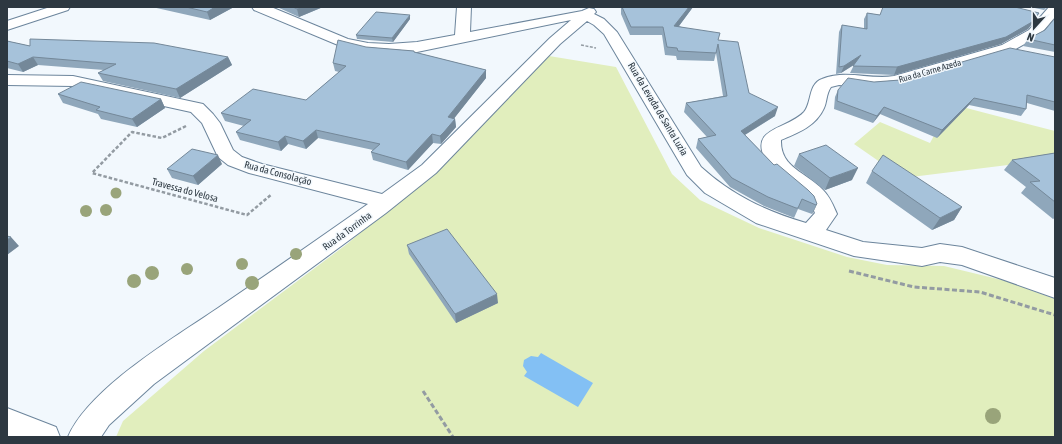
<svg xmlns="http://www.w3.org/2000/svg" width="1062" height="444" viewBox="0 0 1062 444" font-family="'Asap Condensed',sans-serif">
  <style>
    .green { fill: #e1eebd }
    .water { fill: #83c0f4 }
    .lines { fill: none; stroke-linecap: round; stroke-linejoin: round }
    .minor-casing { stroke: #6c859c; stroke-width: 2 }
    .path-far2 { stroke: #939ba2; stroke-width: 1.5; stroke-dasharray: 3 1.5; stroke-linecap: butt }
    .path-far1 { stroke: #939ba2; stroke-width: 2.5; stroke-dasharray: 3.5 2; stroke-linecap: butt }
    .path { stroke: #939ba2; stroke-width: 3; stroke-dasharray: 5 2.5; stroke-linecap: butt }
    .minor { fill: #fff; fill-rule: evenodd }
    .tree { fill: #99a47a }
    .wall { fill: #8fa7bb }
    .shaded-wall { fill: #748899 }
    .building { fill: #a6c2da; stroke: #748899 }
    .labels { text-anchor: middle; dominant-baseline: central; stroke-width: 3; stroke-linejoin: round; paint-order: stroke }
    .far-street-label { font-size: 9px; fill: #2d3841; stroke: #f2f8fd }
    .street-label { font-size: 10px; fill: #2d3841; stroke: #f2f8fd }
  </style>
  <rect width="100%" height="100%" fill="#f2f8fd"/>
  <path class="green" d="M549,56l67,11 56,107 28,26 59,28 88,29 40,8 57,1 62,15 49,18v138h-939l7,-16 81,-70 143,-107 86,-72z
    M951,104l104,27v28l-152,19 -49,-34 26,-22 50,21z"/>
  <path class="water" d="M541,353l52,30 -15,24 -54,-31 3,-4 -4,-6 1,-6 7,-4 7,1z"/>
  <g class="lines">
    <defs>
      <path id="minor" d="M50,7h20l-2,3 -61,20v-9z
        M252,7h19l77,32 20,4 21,1 28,-2 38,-7 2,-28h14l-1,25 112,-21 7,-3 5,1 2,3 -2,2 10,5 13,13 84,135c32,29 65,44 105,56l9,-10c-8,-24 -38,-30 -49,-52 -18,-34 21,-31 38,-49 8,-9 4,-28 18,-33 23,-10 48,1 72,-3l108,-31 27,-15 20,-23h6v10l-16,19 -27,15 -116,35 -19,2 -38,-3 -8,2c-5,7 -4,15 -7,21 -8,18 -26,25 -43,32 -1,28 25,32 42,50 7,7 10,15 14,24l-11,16 37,12 59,6 18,-4 22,3 93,31v20l-93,-33 -22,-3 -18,4 -68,-10 -98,-33 -51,-30 -18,-18 -83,-141 -10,-9 -7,-4 -27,23 -124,129 -50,40 -232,171 -45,41 -8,12h-33c21,-49 106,-99 150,-129 50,-34 100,-69 150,-104l-119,-31 -21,-8 -10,-8 -16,-34 -11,-11 -118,-26 -66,-1v-10l66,1 130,28 10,10 7,9 13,27 9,7 20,7 120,30 40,-29 128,-127 21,-18 -154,32 -28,2 -21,-1 -30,-8 -84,-35z
        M7,408l49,19 4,10 -53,-1z"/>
    </defs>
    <use href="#minor" class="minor-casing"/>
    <path class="path-far2" d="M581,45l15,3"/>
    <path class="path-far1" d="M186,126l-24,12 -30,-6 -40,41 155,42 25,-21"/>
    <path class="path" d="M849,271l65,16 66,5 75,23
      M423,391l30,46"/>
    <use href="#minor" class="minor"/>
  </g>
  <g class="tree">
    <circle cx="116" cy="193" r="5.5"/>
    <circle cx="106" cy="210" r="6"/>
    <circle cx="86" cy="211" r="6"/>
    <circle cx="296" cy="254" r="6"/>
    <circle cx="242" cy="264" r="6"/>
    <circle cx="187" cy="269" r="6"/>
    <circle cx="152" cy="273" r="7"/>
    <circle cx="134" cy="281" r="7"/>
    <circle cx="252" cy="283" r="7"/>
    <circle cx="993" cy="416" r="8"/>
  </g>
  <path class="wall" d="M152,7h82l-24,13z
    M277,7h46l-24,10z
    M621,7h72l-14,19 39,14 31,53 26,23 -30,19 29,30 43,39 -5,10 -14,-5 -4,9 -2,-1 -28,-11 -34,-19 -34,-39 2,-9 9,-2 -23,-25 2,-9 37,-7 -7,-43 -2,8 -37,-1 -1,-4 -11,-1 -3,-20h-32l-9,-21z
    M1030,7h17l-3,3z
    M867,13l13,2 155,5 -7,9 -27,15 -107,31 -44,-2 4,-8 -13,8 -5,1 3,-42 3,-7 22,4v-10z
    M1055,18v34l-32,-6 5,-7 17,-9z
    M410,19l-17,23 -36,-3 -1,-4z
    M7,41l23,5 198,11 4,8 -52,33 -77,-17 -5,-8 6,-3 -66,-5 -15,7 -16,-4z
    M366,47l48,4v1l72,18v8l-32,40 1,1 1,8 -15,17 -8,-1 -25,27 -35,-10 -2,-8 2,-2 -55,-12 -12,11 -18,-5 -7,7 -41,-11 -4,-8 8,-6 -19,-5 -4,-8 85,-13 33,-28 -4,-1 -2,-8z
    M1055,57v54l-28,-8 -1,6 -5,7 -52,-11 -32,33 -57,-24 -7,9 -39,-14 1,-12 3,-7 36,-8 26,-2z
    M58,94l103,5 4,9 -28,19 -36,-8 -3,-5 -35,-11z
    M1055,153v65l-2,1 -32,-26 5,-6 -22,-17 8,-10z
    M799,154l53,26 -27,10 -31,-24z
    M222,164l-24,21 -26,-7 -5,-9z
    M872,171l90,36 -8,13 -22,10 -66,-47z
    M407,245l91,58 -42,20 -47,-69z"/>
  <path class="shaded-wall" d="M215,7h19l-24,13 -3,-8z
    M301,7h22l-24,10 -2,-8z
    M689,7h4l-20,27 1,-8z
    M1039,13l-4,7 -7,9 -27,15 -107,31 3,-8z
    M410,15v4l-17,23 -1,-4z
    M861,55l-3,7 -17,11 3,-7z
    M33,57l5,8 -15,7 -5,-8z
    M228,57l4,8 -52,33 -4,-9z
    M486,70v8l-37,47 -1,-8z
    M974,98l-5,7 -32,33 5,-8z
    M161,99l4,9 -28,19 -5,-8z
    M778,107l-3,9 -37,23 3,-8z
    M884,107l-4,7 -7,9 4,-7z
    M455,119l1,8 -15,17 -1,-8z
    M316,130l2,8 -12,11 -3,-8z
    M432,134l1,9 -25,27 -2,-8z
    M285,136l3,8 -7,7 -3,-9z
    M218,155l4,9 -24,21 -5,-9z
    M858,168l-6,12 -27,10 5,-12z
    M817,204l-4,9 -1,1 4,-9z
    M962,207l-8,13 -22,10 8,-12z
    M11,237l8,9 -12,9v-15z
    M497,294l1,9 -42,20 -1,-9z"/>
  <path class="building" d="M186,7h29l-8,5z
    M293,7h8l-4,2z
    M622,7h67l-15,19 46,7 -2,7 20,2 11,51 29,14 -37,24 33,34 3,-1 31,26 6,6 3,8 -1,1 -14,-6 -4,9h-2l-28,-11 -36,-19 -34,-39 18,-4 -30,-32 41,-7 -9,-52 -2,9 -38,-2 -1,-3 -10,-1 -4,-20h-32z
    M883,7h132l24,6 -7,9 -26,15 -109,30 -44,-1 8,-11 -17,11 -5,1 3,-42 25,4v-16l13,2z
    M376,12l34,3 -18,23 -36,-3z
    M1055,18v27l-27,-6 17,-9z
    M30,39l124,4 74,14 -52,32 -78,-16 18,-9 -83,-7 -15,7 -11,-3v-20l23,5z
    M338,40l28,7 48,4v1l72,18 -38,47 7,2 -11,13 -4,4 -8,-2 -26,28 -35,-10 9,-8 -64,-14 -13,11 -18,-5 -7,6 -42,-10 15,-12 -30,-7 32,-24 53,11 40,-34 -13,-3z
    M1010,48l45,9v45l-28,-7 -1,14 -52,-11 -32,32 -58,-23 -7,9 -40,-15 1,-11 10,-12 26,4 26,-2z
    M81,82l80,17 -29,20 -36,-9 4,-3 -42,-13z
    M826,145l32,23 -28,10 -31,-24z
    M192,149l26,6 -25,21 -26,-7z
    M1055,153v49l-25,-20 10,-1 -28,-21z
    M883,155l79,52 -22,11 -68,-47z
    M447,229l50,65 -42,20 -48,-69z
    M7,236l4,1 -4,3z"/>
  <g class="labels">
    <g class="far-street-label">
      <text transform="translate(930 71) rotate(-16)">Rua da Carne Azeda</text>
    </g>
    <g class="street-label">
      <text transform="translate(658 109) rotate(59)">Rua da Levada de Santa Luzia</text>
      <text transform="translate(278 173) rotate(15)">Rua da Consolação</text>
      <text transform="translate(185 190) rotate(15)">Travessa do Velosa</text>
      <text transform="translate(347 231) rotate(-36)">Rua da Torrinha</text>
    </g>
  </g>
  <rect width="1062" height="444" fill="none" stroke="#2d3841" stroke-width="16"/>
  <g transform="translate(1034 28) rotate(201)" stroke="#f2f8fd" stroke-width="3" paint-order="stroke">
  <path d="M0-3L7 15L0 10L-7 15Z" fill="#2d3841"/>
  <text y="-6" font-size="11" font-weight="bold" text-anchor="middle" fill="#2d3841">N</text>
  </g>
</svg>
